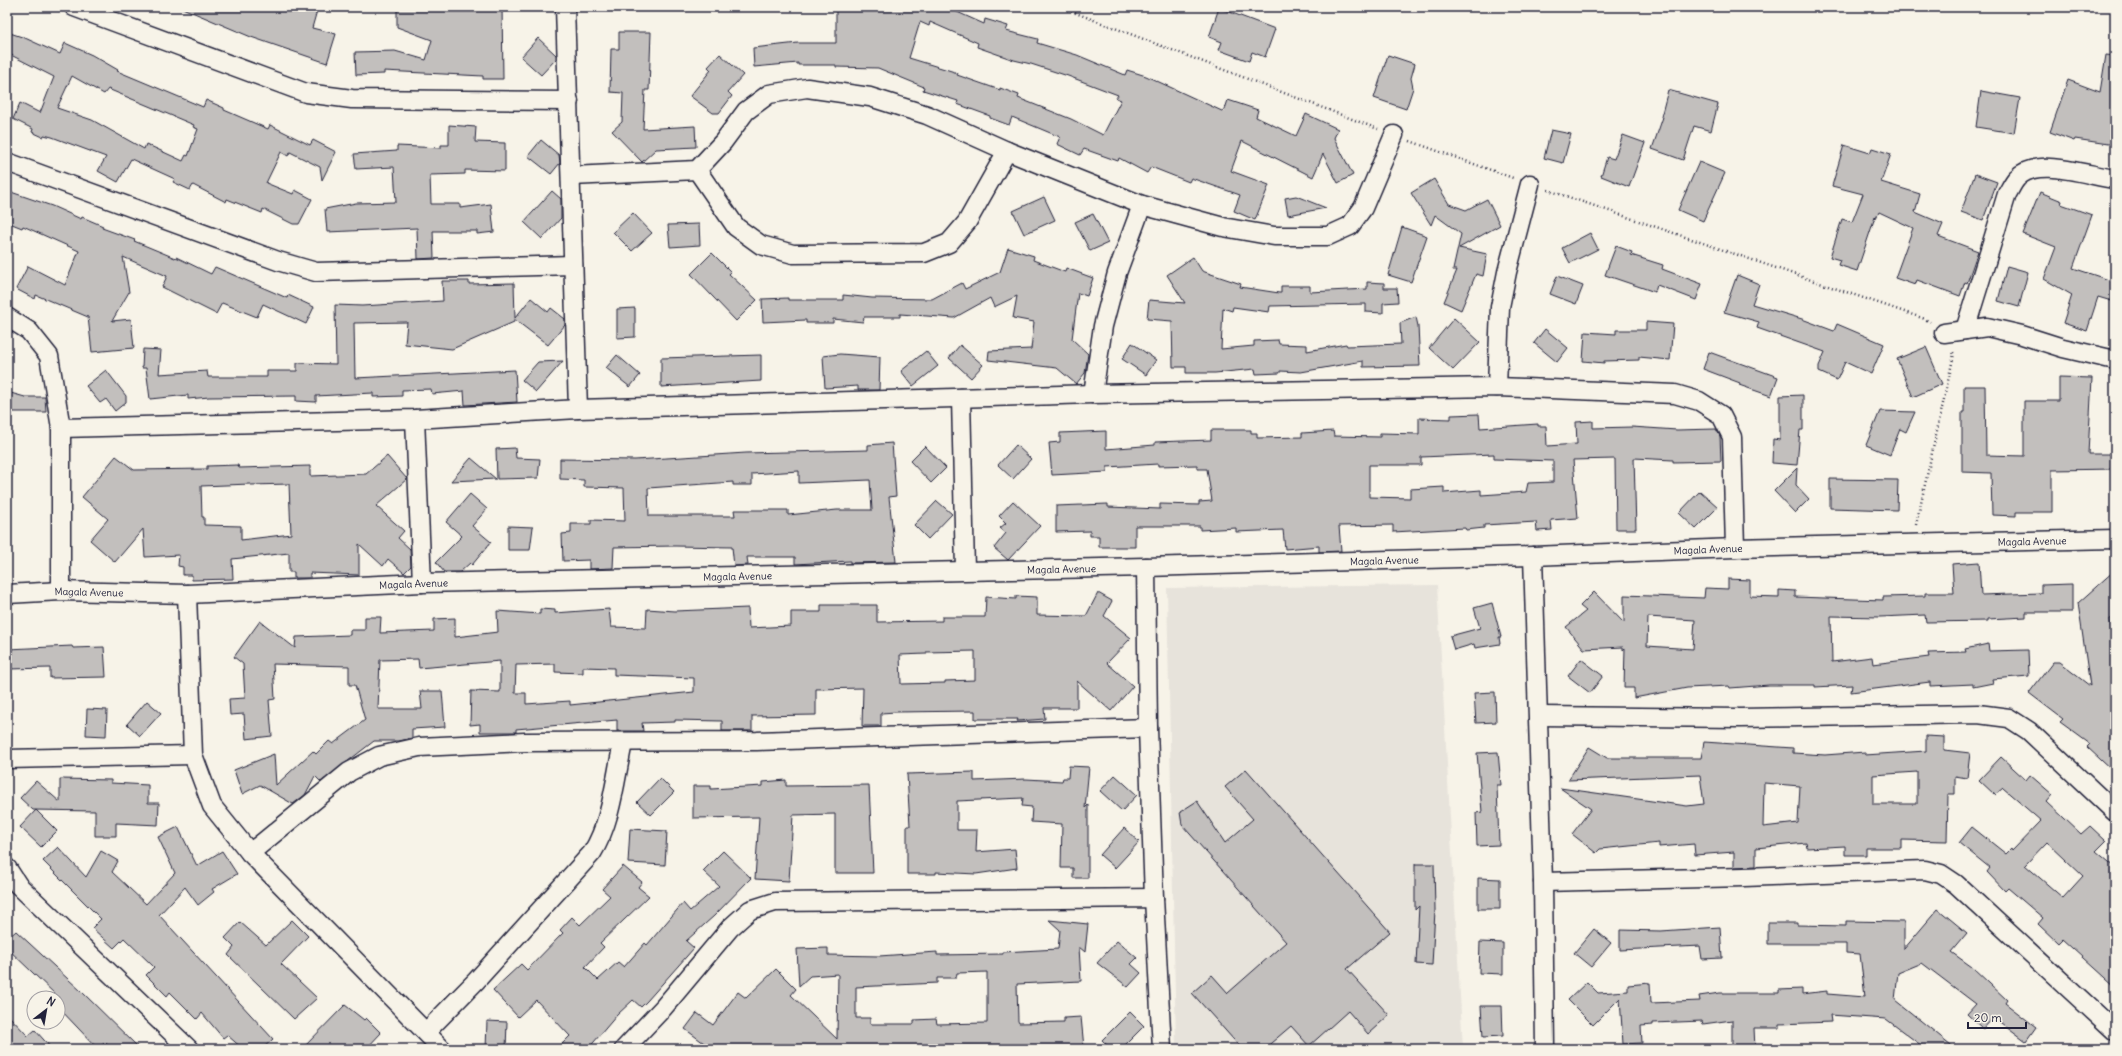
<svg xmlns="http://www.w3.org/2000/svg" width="2122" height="1056" viewBox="0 0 2122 1056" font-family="Delius,sans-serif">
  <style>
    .built { fill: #e7e3db }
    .building { fill: #c2bfbd; stroke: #22223b; fill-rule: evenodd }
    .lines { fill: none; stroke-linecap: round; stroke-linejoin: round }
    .street-casing { stroke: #22223b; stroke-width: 21 }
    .path { stroke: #22223b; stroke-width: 2.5; stroke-dasharray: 1 3; stroke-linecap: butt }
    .street { stroke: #f7f3e8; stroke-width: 18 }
    .labels { text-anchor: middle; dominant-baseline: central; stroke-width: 3; stroke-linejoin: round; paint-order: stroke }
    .street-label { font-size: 10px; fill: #22223b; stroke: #f7f3e8 }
  </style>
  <rect width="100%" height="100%" fill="#f7f3e8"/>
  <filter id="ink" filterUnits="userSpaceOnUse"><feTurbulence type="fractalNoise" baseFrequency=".025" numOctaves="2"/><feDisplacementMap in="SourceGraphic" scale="8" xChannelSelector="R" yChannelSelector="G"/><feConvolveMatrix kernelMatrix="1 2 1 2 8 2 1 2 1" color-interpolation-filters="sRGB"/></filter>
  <g filter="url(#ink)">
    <path class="built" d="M1437,585l26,464h-287l-9,-461z"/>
    <path class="building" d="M180,7h138l-6,21 24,6 -9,29 -76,-26z
      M397,7h105l1,72h-20v-3l-99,-5v3l-28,1 -1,-23 40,-1 31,9 6,-20 -35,-13z
      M836,7h110l38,17 1,-5 23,7 -2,5 32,8 -1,4 40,12 48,20 2,-5 19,6 78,36 4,-12 30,10 -2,7 40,19 10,-22 32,15 -4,9 19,37 -15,8 -15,-29 -10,23 -71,-36 -11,30 38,14 -14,35 -21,-9 6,-16 -49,-17 -2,4 -38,-15 -4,6 -28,-15 -1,3 -34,-12 -4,6 -23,-11 3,-7 -48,-20 -3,8 -19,-7v-2l-33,-12 1,-3 -35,-11 1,-3 -46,-19 -42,-1v-2h-38v-2l-44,4 -1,-19 45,-5h38zM920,22l9,4 1,-4 48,21 -1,4 37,13 17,4 37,12 50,19 -2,3 5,2 -18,35 -32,-16 -53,-21 1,-3 -19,-7v2l-43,-15 1,-2 -49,-15z
      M1219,8l56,21 -10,28 -13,-5 -3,9 -30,-11 3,-8 -13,-5z
      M7,32l18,6 35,16 5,-11 27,12 26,15 -1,1 86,36 3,-7 18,8v2l44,19 2,-4 40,20 3,-5 23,12 -14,28 -2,-13 -30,-15 -2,4 -7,-4 -15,31 27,11 2,-4 17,9 -13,25h-6l-30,-15 -1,4 -35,-14 -1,3 -33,-17 -3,5 -17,-8 2,-3 -44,-20 -13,23 -20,-11 8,-14 -54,-20 -8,-2 -1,2 -11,-5 1,-3 -20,-10 7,-16 20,10 14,-36 -47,-24zM72,76l32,18 4,-5 86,36 -1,2 5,2 -10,27 -2,-1 -3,6 -37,-17 -2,5 -52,-29 -35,-12z
      M619,32h32l-2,58h-4l-2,39 52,-3 1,21 -40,2 -14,13 -30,-31 10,-9 1,-29 -13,-1 1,-43h8z
      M538,38l18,17v4l-15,16 -20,-18z
      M720,54l23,21 -15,17 4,4 -13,17h-6l-23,-17 21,-26 -3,-3z
      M1388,55l27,9 -4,14 2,10 -7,21 -32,-11z
      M2106,55l9,1v89l-40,-6 -1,2 -24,-9 18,-52 32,12z
      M1668,90l50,14 -7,27 -17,-5 -11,34 -31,-11 11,-32h-2z
      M1981,91l39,7 -6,35 -38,-6z
      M449,125l27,2 -1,15 30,1v28l-40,-1v4l-35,1 1,29h29v4l31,-4 3,28 -17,2v-3h-44l1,27 -16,1 -1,-31 -90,4 -2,-23 31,-6 40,-1 -2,-35 -38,2 -2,-15 43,-3v-5l44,2v-3h8z
      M1551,130l20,4 -8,29 -19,-5z
      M1623,135l22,8 -16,44 -28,-11 6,-19 7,2z
      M541,140l18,15 1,8 -9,11 -23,-18z
      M1844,145l26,8 2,-5 19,6 -10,28 39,12 -5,18 28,12 -5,12 40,15 -11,32 -2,-1 -5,14 -43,-16 -2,5 -20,-7 18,-50 -34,-16 -3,6 -1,-1 -18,54 -19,-6 2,-5 -10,-3 12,-38 10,3 11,-28 -31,-8z
      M1699,162l26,11 -22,48 -25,-11z
      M1975,174l22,8 -14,38 -22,-8z
      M1434,179l15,25 17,6 21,-11 13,26 -41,23 28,6 -4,22 -7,-2 -15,36 -17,-8 13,-32h-4l8,-36 -26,-19 -4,10 -20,-32z
      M552,191l9,8v19l-19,21 -18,-17z
      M11,192l41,14 29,13 1,-2 21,9 -1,2 33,12 -1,1 41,17 1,-1 35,17 4,-7 72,31 1,-3 26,12 -8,17 -43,-20 -6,13 -35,-14 -6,11 -54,-27 5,-11 -44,-19 6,35 -17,29 19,-2 3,29 -42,4 -4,-35 -52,-22 -1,4 -19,-10 12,-23 37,19 14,-34 -56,-25 -1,2 -15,-6v-19z
      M2040,192l22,9 -1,3 31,11 -19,53 42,14v20l-17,-5 -11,34 -24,-8 9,-28 -28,-16 12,-32 -33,-13z
      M1296,196l30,12 -38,7 -3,-17z
      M1044,197l11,23 -31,14 -11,-23z
      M633,213l19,20 -20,18 -19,-19z
      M1093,214l15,29 -18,8 -15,-29z
      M699,224l1,21 -30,2 -2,-22z
      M1402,227l25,9 -16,46 -23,-7z
      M1590,233l8,16 -28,14 -8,-15z
      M1616,246l16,6 -1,3 32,10 -1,4 40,15 -6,16 -39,-15 -2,7 -50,-17z
      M1008,248l26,8 -1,4 32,12 1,-4 27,10 -6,18 -9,-3 -6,46 16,15 -3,19 -9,11 -19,-16 -69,-8 1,-9 42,-2 3,-27 -21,-4 4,-22 -23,11 -4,-9 -36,20 -54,-4v3h-36l-1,5 -30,-3v4h-27v-3l-43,2 -1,-23 26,-1v2h55v-5l29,3 60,1 30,-16 3,6 35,-17z
      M712,253l19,19 -2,2 28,26 -21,21 -45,-47z
      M1193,257l9,14 39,13 -1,3 39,6h2v-7h29v6l57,-3v-7l17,1v5h13l1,14 -15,1v10l-17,-1v-8l-96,2 -1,6 -36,-5 -1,4 -9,-3 -2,41 33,-3v-5l24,-1 1,4 28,1v6l39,-7 1,2 54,-2 -1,-21 16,-6 2,9 2,40 -57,1v-6l-62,11 -21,-1v2l-24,1 -1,-5 -40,4h-29v-6h-13l-1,-46 -25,-2 2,-19 36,3 -18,-28z
      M2007,266l21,6 -9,35 -21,-6z
      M1737,275l22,9 -7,20 50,15 32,12 3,-7 47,20 -13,30 -26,-12 -8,18 -18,-8v-6l6,-14 -68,-24 2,-6 -35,-10z
      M1557,276l26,10 -7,18 -26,-10z
      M442,281h27v3l45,-1 1,35 16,-20 17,14 3,-4 14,11v6l-17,20 -34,-26v3l-62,27 -47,-5 2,-22 -53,1 1,55 160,-8 2,32 -52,3 -1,-14 -32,3 -1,-5 -29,1v6l-29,1v-4l-57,3v6l-20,-1v-5l-87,1 -21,2v-4l-38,4 -4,-31h-4l1,-19 18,1 -2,24 48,-3 1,6h59v-6h30v-8l39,1 -1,-59 27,1 81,-5z
      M635,308v29l-18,1v-29z
      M1454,318l26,24 -27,28 -24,-22z
      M1646,322l27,2 -3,36 -31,-3v3l-35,1v2l-21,-2 2,-29 31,2v-4h30z
      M1545,329l23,19 -11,14 -23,-19z
      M1132,343l24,17 -10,15 -24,-16z
      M960,345l23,20 -12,13 -22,-20z
      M1926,347l16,37 -29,13 -16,-38z
      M926,351l12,15 -25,20 -12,-15z
      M1709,352l69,25 -7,19 -32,-11 1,-2 -37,-14z
      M840,354l40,3 -1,33h-21v-4l-33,2 -2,-32z
      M617,355l23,20 -10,12 -24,-19z
      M761,355v26l-100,6v-29z
      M563,361l-27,31 -14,-12 16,-18z
      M106,370l20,26v6l-11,9 -9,-12 -6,4 -14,-17z
      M2059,377l33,1 -4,76h27v15l-63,1v42h-36v4l-24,-1 -1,-42 -29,-1v-60h2v-26h21l1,69 38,1v-55h35z
      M7,392l18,5h20l1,15h-39z
      M1803,395v35h-3l-3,35 -25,-2 1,-24 7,1v-44z
      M1880,411l35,1 -9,20 -6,-3 -10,26 -24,-10z
      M1479,414l1,14 58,-4v2h8l1,20 30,-2 -1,-22 17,-1v7l39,-1 45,3 39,-1 4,7 1,25 -48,1v-2l-39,-2 2,71h-20l-1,-70 -42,1 5,58 -27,2 1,10 -15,1 -1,-9 -52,3v3l-18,2 -1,-2 -72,4v-7l-54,1 2,25 -22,1v-6l-34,3 -2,-19 -47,2v-4l-36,2v-4h-65v21h-36v-11h-9v-5l-34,1v-26l52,-2v3l52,2v-5l39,1v-3l13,-1 -5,-32h-10v-4l-39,1v-2l-51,3v5l-55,3 -3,-32 11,-1v-9l46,-2v18l49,-4v-3l56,-2v-10h40v3h6v5l45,-1v-4l31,-2 1,5 46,1v-4l39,1v-16l32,1v-4zM1494,454v5l59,2v21l-25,1 -2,9 -45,3v-5l-37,3v-6l-34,2v9l-41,-1v-32h52v-8z
      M892,443l4,53 -7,1 7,65 -46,1v-2l-55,3v-7h-48l1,8 -14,1 -2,-19 -57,-1 -61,1 -1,21 -24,1v-9l-26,1 -1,-27 9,-1v-9h20v-4l34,1 -1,-33 -40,-1v-7l-24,-1v-20l75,1 111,-7 122,-3v-5zM799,471v12l71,-3 2,30h-35l-49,5v-5h-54l1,6h-86l-1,-28 85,-6v3h19v-11z
      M1016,445l15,14 -18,20 -15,-14z
      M925,446l21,22 -15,15 -21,-22z
      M515,448l1,10 24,1 -2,19 -41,1 -1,-30z
      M116,456l18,14 73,-1v-3l31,-1 1,3 71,-2v10l56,-2 21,-18 20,23 -31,27 28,25 -6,7 12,11 1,17 -7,7 -16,-14 -5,7 -24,-22v31l-49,-2v5h-16v-6h-5v-19l-57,6 1,20 -41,1v-5h-9v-8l-5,-1 1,-11 -34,2 -2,-28 -28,33 -25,-22 18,-21 -26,-22zM250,484l1,1 38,-1 2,50 -50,6v-14l-37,-1v-8h-2l-1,-31z
      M471,458l25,21 -45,2z
      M1797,468l-1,17 13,14 -14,14 -21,-22z
      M1830,479l68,1 -1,30 -67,-2z
      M1700,491l18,16 -22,22 -17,-16z
      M470,494l17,15 -15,17 19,16 -19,23 -2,-2 -10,9h-16l-8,-10 26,-26 -16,-14z
      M937,501l15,13 -24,25 -14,-14z
      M1013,501l27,25 -32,34 -14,-12 12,-15 -6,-5 6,-5 -7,-7z
      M508,526l25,1 -3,23h-22z
      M1979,562l2,33 60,-2v-8l31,-1v28h-46v5l-38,2v2l-62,1 -1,-7 -45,2 -49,-1 1,46 40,-5 1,7 56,-7 -1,-4 38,-1 -1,-3 23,-5 1,7 39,-1 1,26 -37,3 1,4 -20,4v-3l-43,2v-4l-79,10 1,-7 -37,2v-2h-46l-39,3 -1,-2 -42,2 -53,10v-10h-10l1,-40 -2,2v-3l-39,2 -18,-22 20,-16 -6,-5 14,-14 30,31v-28l80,3 1,-10 23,1v-10l22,1v16l29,1v-7l16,1v6l88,3v-3l42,-1v-3h29l-2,-29zM1648,617l47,3 -2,29 -46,-3z
      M2115,570v48l-5,1 5,40v114l-28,-26 3,-3 -30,-22 3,-3 -34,-26 24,-31h6l31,24 -12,-83z
      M1098,593l14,8 -8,15 27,22 -24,25 26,23 -22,25 -34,-30v27h-33l1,11 -28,2 1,-2h-43v-8l-79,1 -15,1v13h-19l1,-38 -47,1v26l-64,1v15h-30v-10l-47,-1v2l-33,1 1,8h-26v-11l-101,9v3h-36v-8l-10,1 1,-34 29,1v-31l-81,7 -1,-9 -38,1 -2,49h44l-2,-18h22l3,36 -33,2v9l-13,3h-25l-53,41 -6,-6 -10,19 -12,9 -33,-19 -18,9 -8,-24 40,-16 2,31 37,-34 3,3 13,-13 4,3 32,-24 -10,-35h-6v-19l-76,-2 2,35 -6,1 3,36 -26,3 -2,-25 -14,1 -1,-16 16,-1 -2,-34 -9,-7 26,-36 35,27 1,-11 54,-2v-5h15v-13h16l-1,16 54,-2v-12l21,-1v19l43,-5 -1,-21 43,3v-5l15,1v3l54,-4 2,18 35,1 1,-19 28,2 73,-3 1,20 42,-2v-14h30v-7h56v17l65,-1v-4h43l1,-20 30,2v-3l21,1v18l49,1zM975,651v29l-30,1v2l-44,1 -1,-29 26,-1v-2zM555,664v8l28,1v-6l31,1v7l80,3v14l-124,13v-4l-44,3v-11h-11l1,-28z
      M1492,603l9,34h-2l1,7 -25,4 -1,-4 -20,6 -4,-14 30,-8 -6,-20z
      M72,646l1,2 31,-1 2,30 -56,1v-10l-41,1 -1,-20z
      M1581,659l22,17 -13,17 -22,-17z
      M1495,692l1,30 -20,1 -2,-30z
      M147,701l14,12 -21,23 -13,-12z
      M87,709l20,1 -1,26 -20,-1z
      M1926,736l18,1v13l26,3 -3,25 -12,-2v18h-7l-1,47 -46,-1v8h-35v7h-21v-9l-38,2 -1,-5 -50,5v18l-22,1v-15l-39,3 -1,-11 -35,3v-4l-59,6 -4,4 -24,-19 19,-25 -31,-21 127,18 17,-2 -4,-29 -132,5 21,-33 18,11h94l3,-16 89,6v5l32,2 40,-3v3l61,-4zM1917,772v32h-44v-29zM1764,783l36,3 -2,37 -35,4z
      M1498,752l3,33h-4l2,60 -22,1 -1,-33 6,-1 -5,-59z
      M2001,757l25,23 4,-5 23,20 -6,7 34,32 9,-8 16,15 -10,10 19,16v120l-53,-48 -4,4 -20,-19 5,-6 -35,-30 -3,3 -18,-19 3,-4 -31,-25 13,-16 34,27 5,-5 1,2 29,-30 -38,-33 -8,7 -16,-15zM2047,842l36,34 -20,22 -38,-33z
      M1069,766l20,1 -4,41 3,-3v73h-15v-10h-12l1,-44 -31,-2 1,-15 -10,-1 1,-8 -66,3v29h20l-1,22 39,-3 2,19 -41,6 -40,-2v2h-29v-48h3l-3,-52 67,-2v9l52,-2 36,2 1,-3h5z
      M1246,769l144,163 -43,37 42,46 -21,19 -20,-23 -39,35 -18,-20 -27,23h-22l-50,-56 20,-18 16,18 58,-51 -104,-117 -2,-13 17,-11 28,42 28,-24 -28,-32z
      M1115,775l22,20 -15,16 -22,-20z
      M660,778l14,14 -23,23 -14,-13z
      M60,779l51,1v3l37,2v18h11l-1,22 -42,-2v13h-21v-25l-62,-1 -13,-12 16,-17 24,21z
      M786,780v6l83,-1 4,88h-38v-59l-42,1 -4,66 -34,-2 4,-62 -66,1v-32h18v3l52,-3v-4z
      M36,810l21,21 -16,16 -21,-20z
      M178,827l19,39 25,-15 15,23 -25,15 2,3 -16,13 -13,-18 -26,28 114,124 -11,10h-19l-16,-14 -4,3 -21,-25 -5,6 -27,-27 -3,4 -21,-21 8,-8 -30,-29 -10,10 -22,-20 9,-9 -58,-58 15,-14 28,30 15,-26 17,10 -6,11 34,32 29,-31 -17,-36z
      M1124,828l15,14 -24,26 -15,-13z
      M630,829l37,2 -2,34 -37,-2z
      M723,851l28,27 -37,38 -28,25 8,7 -47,53 -6,6 -8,-7 -16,15 -29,34h-31l13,-13 -34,-36 -18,17 -25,-27 28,-26 6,6 36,-37 -3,-3 12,-13 8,8 30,-29 -8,-7 21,-23 19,16 -4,5 11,9 -49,47 4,4 -19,20 13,13 20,-18 6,5 21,-24 2,2 36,-42 7,8 29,-25 -16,-15z
      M1415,864h19l1,46 -3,55 -16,-1 3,-58 -4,4z
      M1478,878l22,1v30h-22z
      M1938,909l29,24 -16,19 21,15 35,33 -2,3 31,24 -10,14 -32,-24 -11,12 -16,-15 9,-10 -54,-41 -24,10 -3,27 61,49h-30l-40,-30 -56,-4 1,7 -51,2v4h-26l1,21h-23v-29l-29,4 -1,-3 -49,2v2l-12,1 1,17 -19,1 -3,-46 -27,27 -25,-25 19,-18 11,11 30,-2v-6l22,-2 1,20 49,-2 -1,-5 21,-3h59v-3l23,-1v5l25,-3v3l38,3 -5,-43 -14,-1v-9h-78v-21h29v2l49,1v-5l58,1v27z
      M292,920l16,16 -27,28 36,34 -23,21 -66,-64 6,-8 -9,-9 15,-16 26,23z
      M1049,920l39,4 -3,28 -6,-5 2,34 -64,3 1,37 1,2 45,-1v-4l17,-1 3,31 -79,1v-2l-42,-1v3h-251l-27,-20 12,-16 16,12 25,-33 8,6 30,-29 20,20 -5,6 46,44 1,-65 -28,2 -11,10 -2,-37 31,-1v7l51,1 58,-4v3l66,-1v-2l55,-3 2,-19zM987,972v51l-50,1 -1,-5 -22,1v4h-44v-6h-14v-31l81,-4v-5h19l1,-5z
      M1720,927l2,31 -20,1 -2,-13 -80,4v-20l41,1z
      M1594,929l17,14 -20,24 -17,-14z
      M16,931l65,60 59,58h-28l-7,-7 -7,7 -40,-42v-10l-51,-49v-9z
      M1117,941l20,17 -6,6 10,9 -13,14 -31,-24z
      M1480,942l23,1v31l-24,-1z
      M345,1005l19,15 2,-2 15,15 -15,16h-64z
      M1481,1006h21l1,30 -20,1z
      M1130,1012l14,14 -23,23h-10l-9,-9z
      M7,1014l21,22 7,-6 17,19h-45z
      M487,1021l20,1 -1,27h-20z"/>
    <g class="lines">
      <defs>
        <g id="street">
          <path d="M74,7l232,86 46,6 217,2"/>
          <path d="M565,7l13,402"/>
          <path d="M7,162l271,99 38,11 257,-7"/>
          <path d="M697,170l39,57 25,18 32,9 131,-1 25,-10 18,-21 40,-71"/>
          <path d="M572,176l125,-6 26,-28 23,-31 23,-17 38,-6 63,9 57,18 80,36 135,54 81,22 51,9h54l22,-10 13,-18 31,-73"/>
          <path d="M7,317l22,14 20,25 12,72v163"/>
          <path d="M1965,330l42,-136c3,-5 6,-12 10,-16 19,-22 72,-2 98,1"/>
          <path d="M1944,333l43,-6 35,8 41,13 52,12"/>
          <path d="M1497,387l3,-80 7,-35 23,-88"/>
          <path d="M1093,394l10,-68 14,-53 25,-68"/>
          <path d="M961,398l4,172"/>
          <path d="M415,419l7,164"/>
          <path d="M61,428l354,-9 163,-10 515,-15 404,-7 178,7 24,7 22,14 11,22 3,111"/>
          <path d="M1533,556l10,326 2,167"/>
          <path d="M1146,567l2,161 6,170"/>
          <path id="s1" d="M7,594l54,-3 126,3 235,-11 724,-16 387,-11 202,-8 380,-9"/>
          <path d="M187,594l6,161 19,51 38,47 192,196"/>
          <path d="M1539,716l201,2 238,-4 31,4 20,13 86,81"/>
          <path d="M7,759l186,-4"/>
          <path d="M250,853l99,-81 30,-16 40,-9 106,-5 232,-1 391,-13"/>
          <path d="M7,868l11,17 171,164"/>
          <path d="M1543,882l201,-5 181,-7 16,4 15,10 159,147"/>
          <path d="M426,1032l50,-51 116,-128c20,-32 23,-74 31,-110"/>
          <path d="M624,1049l39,-41 67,-80 20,-18 25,-8 379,-4 8,151"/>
        </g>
      </defs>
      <use href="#street" class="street-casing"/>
      <path class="path" d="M1060,7l318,122
        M1410,141l103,37
        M1548,190l377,129 5,3
        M1916,525l38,-171 -2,-3"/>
      <use href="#street" class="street"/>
    </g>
  </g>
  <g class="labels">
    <g class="street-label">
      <text stroke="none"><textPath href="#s1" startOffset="2026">Magala Avenue</textPath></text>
      <text stroke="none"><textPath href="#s1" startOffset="1702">Magala Avenue</textPath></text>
      <text stroke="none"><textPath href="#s1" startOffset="1378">Magala Avenue</textPath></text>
      <text stroke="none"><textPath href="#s1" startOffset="1055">Magala Avenue</textPath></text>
      <text stroke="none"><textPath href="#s1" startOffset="731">Magala Avenue</textPath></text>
      <text stroke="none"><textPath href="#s1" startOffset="407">Magala Avenue</textPath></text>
      <text stroke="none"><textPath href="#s1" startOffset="82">Magala Avenue</textPath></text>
    </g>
  </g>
  <rect width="2122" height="1056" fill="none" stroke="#f7f3e8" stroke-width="24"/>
  <rect x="12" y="12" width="2098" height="1032" fill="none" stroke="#22223b" stroke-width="1.5" filter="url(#ink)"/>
  <g transform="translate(46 1010) rotate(31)"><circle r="19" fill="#f7f3e8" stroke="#a29fa3"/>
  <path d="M0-3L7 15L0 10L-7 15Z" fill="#22223b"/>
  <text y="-6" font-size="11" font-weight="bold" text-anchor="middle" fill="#22223b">N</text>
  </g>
  <path d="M1968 1022v6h58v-6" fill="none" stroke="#22223b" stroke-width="2"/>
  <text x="1974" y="1022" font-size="12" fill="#22223b" stroke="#f7f3e8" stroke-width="3" paint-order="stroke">20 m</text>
</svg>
